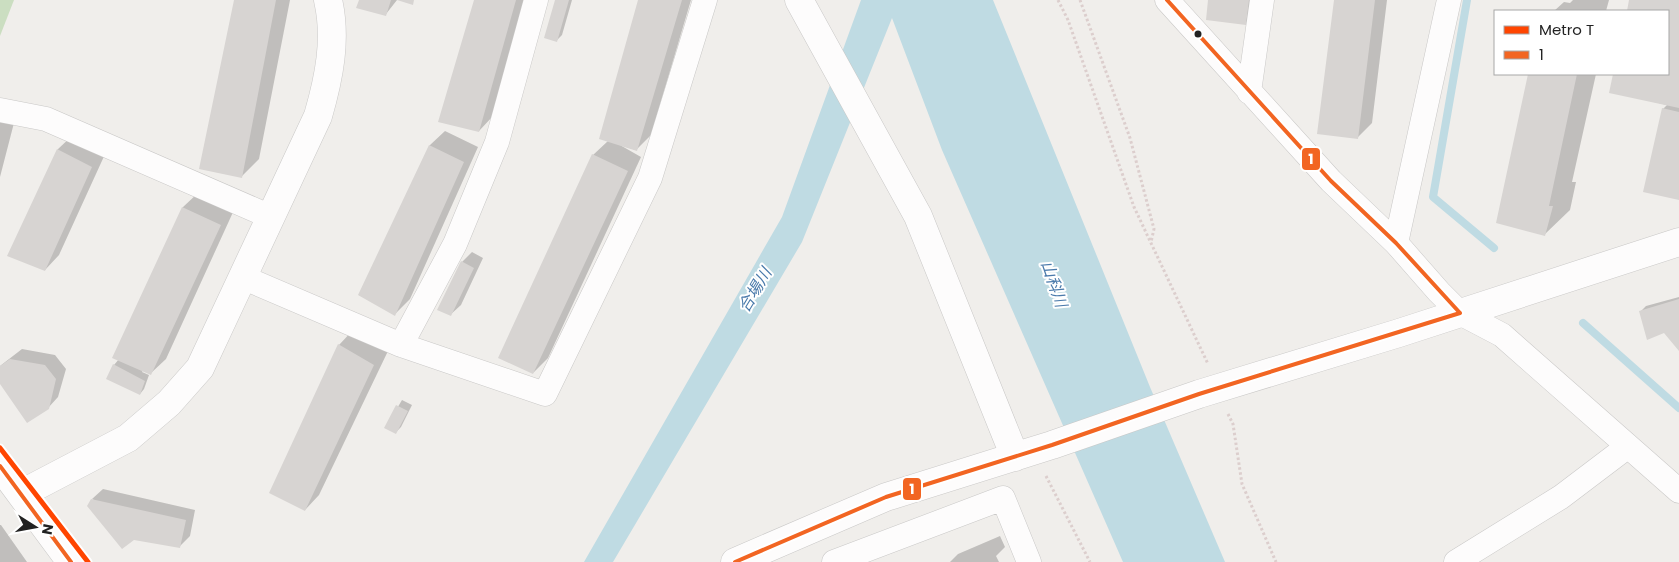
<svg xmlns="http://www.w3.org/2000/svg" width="1679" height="562" viewBox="0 0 1679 562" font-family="Poppins,'Noto Sans JP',sans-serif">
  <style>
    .forest { fill: #cbdec1 }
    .water { fill: #bfdbe3 }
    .shadow { fill: #0003 }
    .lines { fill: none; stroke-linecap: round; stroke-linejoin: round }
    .stream { stroke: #bfdbe3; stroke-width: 8 }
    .building { fill: #d7d4d2 }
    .minor-casing { stroke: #c9c8c7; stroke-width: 25 }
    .tertiary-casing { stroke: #c9c8c7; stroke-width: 29 }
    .path { stroke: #dccecd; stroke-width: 3; stroke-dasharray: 2.5 2.5; stroke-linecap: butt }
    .minor { stroke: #fdfcfc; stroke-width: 24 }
    .tertiary { stroke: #fdfcfc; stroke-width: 28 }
    .bus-1-casing { stroke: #fff; stroke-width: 8 }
    .bus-1 { stroke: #f26522; stroke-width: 4 }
    .metro-1-casing { stroke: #fff; stroke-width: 9 }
    .metro-1 { stroke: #ff4500; stroke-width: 5 }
    .bus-dot { fill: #222; stroke: #fff; stroke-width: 2 }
    .labels { text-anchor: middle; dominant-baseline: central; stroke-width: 4; stroke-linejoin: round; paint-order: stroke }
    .water-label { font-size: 16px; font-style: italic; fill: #4a7aab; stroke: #fff }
    .line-badge { stroke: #fff; stroke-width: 2 }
    .badge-label { font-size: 14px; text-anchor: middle; font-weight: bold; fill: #fff }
  </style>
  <rect width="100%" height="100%" fill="#f0eeeb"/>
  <path class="forest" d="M0,0h14l-14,36z"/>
  <path class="water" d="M861,0h132l157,387 75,175h-102l-181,-412 -50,-132 -90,224 -189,320h-29l198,-345z"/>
  <path class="shadow" d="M235,0h55l-31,159 -18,18z
    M360,0h37l-11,14z
    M475,0h51l-33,116 -14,15z
    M556,0h16l-10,35 -5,5z
    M640,0h51l-40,135 -15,15 -16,-5 21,12 -93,201 -15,15 60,-218 15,-14z
    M1209,0h55l-1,6 -18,18z
    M1335,0h52l-15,123 -15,15z
    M1573,0h36l-3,11h-52l10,-9 6,1z
    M1630,0h49v198l-16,-89 4,-4 -56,-13 4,-18h53v-63h-40z
    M1529,74h67l-24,108h4l-6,28 -25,24 -48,-12z
    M0,115l15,4 -15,58z
    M445,131l33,16 -68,152 -15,15 -36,-19 71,-150z
    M73,135l33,17 -47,103 -14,15 -36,-15 49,-106z
    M198,193l36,17 -68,149 -15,14 -8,-3 -1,2 7,3 -5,14 -4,5 -26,-29 5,-6 -5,-2 69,-150z
    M472,252l11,6 -22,47 -11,10 12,-53z
    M1679,297v52l-15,-17 -23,-21 5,-5z
    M353,330l35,21 -69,144 -14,15 34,-165z
    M22,349l33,6 11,14 -8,28 -10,11 -48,-26v-16z
    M402,400l10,5 -11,22 -5,5 -10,-5z
    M103,489l92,21 -5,26 -10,10 -88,-47z
    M0,525h1l26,37h-27z
    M1000,536l5,11 -9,9 3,6h-49l8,-8z"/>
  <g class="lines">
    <path class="stream" d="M1467,0l-34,197 61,51
      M1583,323l96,85"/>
  </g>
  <path class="building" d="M234,0h42l-34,178 -43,-9z
    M359,0h32l-5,16 -30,-8z
    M397,0h17l-1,5z
    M474,0h42l-37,132 -41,-10z
    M555,0h14l-12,42 -13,-4z
    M638,0h44l-45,151 -38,-12z
    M1208,0h41l-3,25 -40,-5z
    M1334,0h41l-17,139 -41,-5z
    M1629,0h50v108l-70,-15 4,-19h55v-63h-41z
    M1528,74h49l-28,132h4l-8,30 -49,-13z
    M1662,108l17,4v88l-36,-8z
    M429,145l35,17 -69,154 -37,-21z
    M57,149l35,18 -47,104 -38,-15z
    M592,154l36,17 -95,203 -35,-16z
    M182,207l39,18 -70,150 -39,-17z
    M461,261l13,7 -23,48 -14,-6z
    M1679,299v52l-15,-18 -17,7 -8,-29z
    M338,344l36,21 -69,146 -36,-18z
    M10,359l35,6 11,14 -7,30 -22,14 -27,-39v-18z
    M113,364l32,17 -5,14 -34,-16z
    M396,405l12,6 -12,23 -12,-6z
    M91,499l95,21 -6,28 -46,-8 -12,9 -35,-43z"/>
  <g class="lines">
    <defs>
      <path id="minor" d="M1167,0l164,181 65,62 43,49 21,21 42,22 177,156
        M1249,92l13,-92
        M0,110l46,9 225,98
        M1396,243l53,-243
        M242,277l159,68 144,49 105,-216 55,-178
        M401,345l54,-101 42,-102 39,-142
        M834,562l169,-64 26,64
        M1456,562l105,-65 66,-50"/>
      <path id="tertiary" d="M799,0l119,216 97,241
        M0,466l71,96
        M21,494l107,-56 41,-35 31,-35 118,-252c11,-38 19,-77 10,-116
        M735,562l151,-65 166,-52 147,-51 200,-61 280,-91"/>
    </defs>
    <use href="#minor" class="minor-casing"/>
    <use href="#tertiary" class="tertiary-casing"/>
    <path class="path" d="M1058,0l10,20 66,187 74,157
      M1080,0l50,138 24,91 -3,13
      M1228,414l5,10 9,60 34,78
      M1046,476l44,86"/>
    <use href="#minor" class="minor"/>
    <use href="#tertiary" class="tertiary"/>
    <defs>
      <path id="bus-1" d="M1167,0l164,181 65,62 64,70
        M0,466l71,96
        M735,562l151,-65 166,-52 147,-51 261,-81"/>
    </defs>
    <use href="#bus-1" class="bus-1-casing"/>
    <use href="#bus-1" class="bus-1"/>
    <defs>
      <path id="metro-1" d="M0,448l88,114"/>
    </defs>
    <use href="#metro-1" class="metro-1-casing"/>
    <use href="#metro-1" class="metro-1"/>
  </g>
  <circle class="bus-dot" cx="1198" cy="34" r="4.5"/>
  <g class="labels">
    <g class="water-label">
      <text transform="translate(1054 284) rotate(71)">山科川</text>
      <text transform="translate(755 290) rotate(-59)">合場川</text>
    </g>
  </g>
  <g class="line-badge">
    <rect x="1301" y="147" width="20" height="24" rx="5" fill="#f26522"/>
    <rect x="902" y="477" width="20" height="24" rx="5" fill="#f26522"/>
  </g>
  <g class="badge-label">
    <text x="1311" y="164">1</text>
    <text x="912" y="494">1</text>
  </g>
  <rect x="1494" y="10" width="175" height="65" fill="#ffffff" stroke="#a7a7a7"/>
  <rect x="1504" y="26" width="25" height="8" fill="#ff4500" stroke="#a7a7a7"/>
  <text x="1539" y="35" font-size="15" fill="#222222">Metro T</text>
  <rect x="1504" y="51" width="25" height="8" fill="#f26522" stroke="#a7a7a7"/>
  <text x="1539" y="60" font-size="15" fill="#222222">1</text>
  <g transform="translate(35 527) rotate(101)" stroke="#ffffff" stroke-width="4" paint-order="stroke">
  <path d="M0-4L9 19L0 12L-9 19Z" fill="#222222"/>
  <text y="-8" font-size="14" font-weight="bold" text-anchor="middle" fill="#222222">N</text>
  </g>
</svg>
